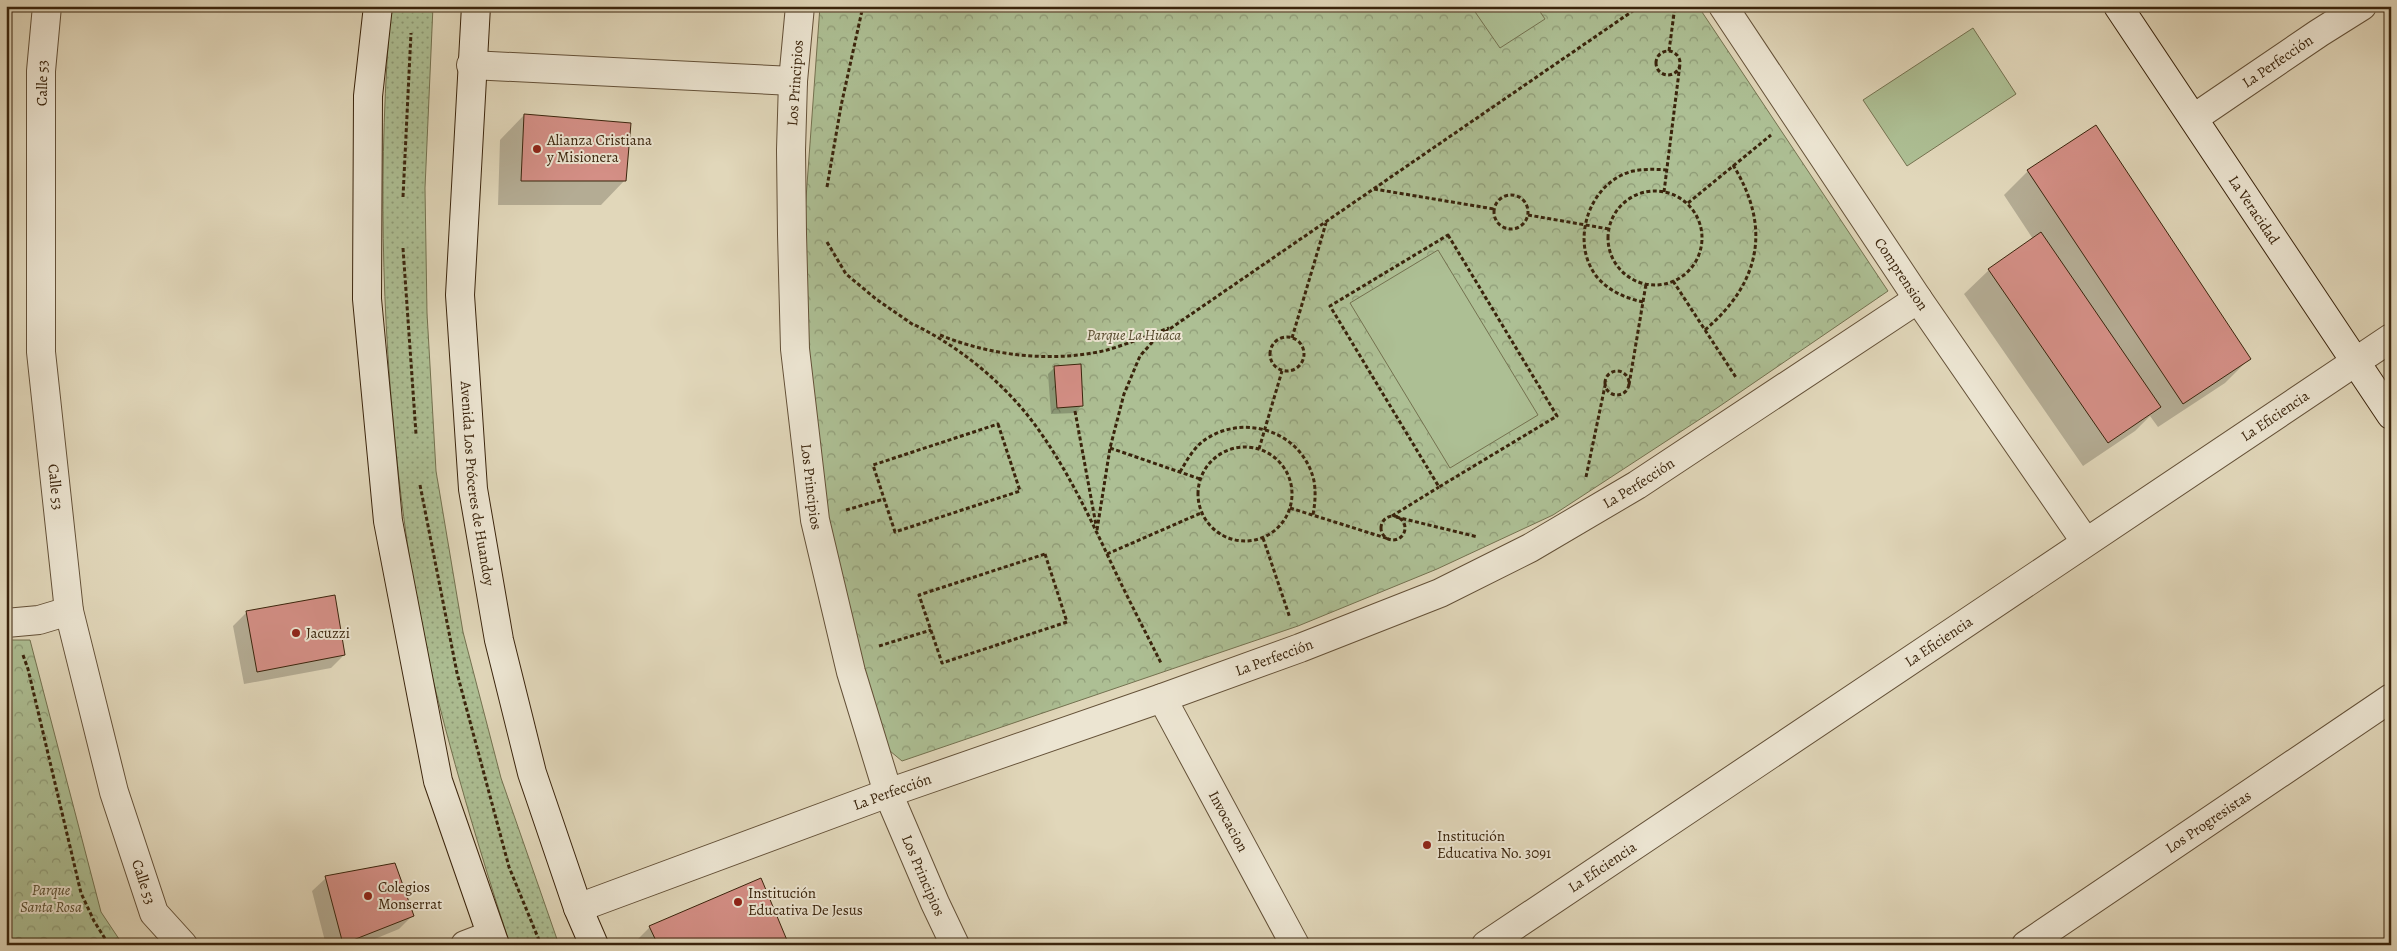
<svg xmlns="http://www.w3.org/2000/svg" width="2397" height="951" viewBox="0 0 2397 951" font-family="Alegreya,serif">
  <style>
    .grass { fill: url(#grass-dots); stroke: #747250 }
    .park { fill: url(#park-crowns); stroke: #747250 }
    .pitch { fill: #adbf94; stroke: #747250 }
    .shadow { fill: #0003 }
    .building { fill: #d48f86; stroke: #3a240c }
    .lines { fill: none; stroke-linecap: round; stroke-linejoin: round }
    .street-casing { stroke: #645138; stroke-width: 30 }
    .secondary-casing { stroke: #3a240c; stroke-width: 30 }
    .path { stroke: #3a240c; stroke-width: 3; stroke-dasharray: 4 2.5; stroke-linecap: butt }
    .street { stroke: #ece5d2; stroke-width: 28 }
    .secondary { stroke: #ece5d2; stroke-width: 28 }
    .poi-dot { fill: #8f2418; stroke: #ece5d2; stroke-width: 2 }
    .labels { text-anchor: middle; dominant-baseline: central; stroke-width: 4; stroke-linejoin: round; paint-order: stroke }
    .street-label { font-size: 15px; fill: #3a240c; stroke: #ece5d2 }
    .poi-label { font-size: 15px; fill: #3a240c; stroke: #ece5d2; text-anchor: start }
    .park-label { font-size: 15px; font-style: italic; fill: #574b2e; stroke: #ece5d2 }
  </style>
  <defs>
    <pattern id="grass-dots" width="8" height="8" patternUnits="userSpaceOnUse" patternTransform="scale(1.25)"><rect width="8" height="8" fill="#adbf94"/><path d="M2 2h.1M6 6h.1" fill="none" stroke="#8e9b77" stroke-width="1.8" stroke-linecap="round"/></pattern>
    <pattern id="park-crowns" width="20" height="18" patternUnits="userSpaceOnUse" patternTransform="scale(1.25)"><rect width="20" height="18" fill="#adbf94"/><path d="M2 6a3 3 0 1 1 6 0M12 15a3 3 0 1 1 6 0" fill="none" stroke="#8e9b77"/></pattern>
  </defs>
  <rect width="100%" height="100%" fill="#e1d7ba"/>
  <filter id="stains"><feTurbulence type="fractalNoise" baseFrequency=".004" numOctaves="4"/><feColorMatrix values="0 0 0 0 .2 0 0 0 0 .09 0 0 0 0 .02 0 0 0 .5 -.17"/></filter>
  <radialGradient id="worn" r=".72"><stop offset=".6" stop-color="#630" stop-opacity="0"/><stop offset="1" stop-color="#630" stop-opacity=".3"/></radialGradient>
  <path class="grass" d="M391,6h42l-8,182 2,125 9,158 27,161 38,146 58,167h-49c-31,-96 -60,-192 -83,-290 -13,-61 -22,-123 -29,-185 -17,-154 -20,-309 -7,-464z"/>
  <path class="park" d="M820,6h878l190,285 -171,117 -164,107 -116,54 -139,57 -396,135 -18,-15 -35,-122 -26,-133 -18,-135 -1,-130z
    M6,640h24l71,272 22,33h-117z"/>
  <path class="pitch" d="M1471,6h65l9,13 -45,29z
    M1973,28l43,66 -109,72 -44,-66z
    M1438,250l100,165 -88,53 -100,-165z"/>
  <path class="shadow" d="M524,115l101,65 -24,25h-103l2,-65z
    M2028,171l221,188 -24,24 -67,44 -8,-11 -15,15 -52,35 -119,-172 25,-24 44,-31 -29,-44z
    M1055,367l26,39 -6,7 -24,1 -3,-40z
    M246,613l98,42 -13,13 -87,16 -11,-58z
    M326,878l86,38 -13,13 -39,16h-34l-14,-54z
    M650,927l138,18h-156z"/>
  <path class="building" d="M524,114l107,9 -5,58h-105z
    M2096,125l155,234 -68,45 -156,-234z
    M2041,232l120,175 -53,36 -120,-174z
    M1081,364l2,42 -26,2 -3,-42z
    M335,595l10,60 -88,17 -11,-61z
    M395,863l19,53 -71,28 -18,-68z
    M761,878l28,67h-131l-9,-19z"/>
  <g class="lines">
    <defs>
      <g id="street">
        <path id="s1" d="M47,6l-6,65v281l28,259 45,181 40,121 29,32"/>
        <path id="s2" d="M800,6l-7,75 -2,69 1,84 3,115 20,171 36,152 37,121 47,110 20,42"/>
        <path id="s3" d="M1723,6l195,293 167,242"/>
        <path d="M471,65l322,16"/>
        <path id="s4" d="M2194,118l125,-85 43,-27"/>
        <path d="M6,623l33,-3 30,-9"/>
        <path id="s5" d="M1162,698l133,247"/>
        <path id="s6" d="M578,908l310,-115 274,-95 138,-50 140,-55 90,-45 107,-63 281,-186"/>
        <path d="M465,945l26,-10"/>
        <path id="s7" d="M1486,945l905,-607"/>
        <path id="s8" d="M2026,945l365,-247"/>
      </g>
      <g id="secondary">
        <path d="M378,6l-10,90 -1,203 21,222 50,260 57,164"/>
        <path id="s9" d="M476,6l-16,289 13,194 26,151 33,133 46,135 16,37"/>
        <path id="s10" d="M2118,6l273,409"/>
      </g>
    </defs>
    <use href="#street" class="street-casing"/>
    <use href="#secondary" class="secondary-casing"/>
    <path class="path" d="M1669,51l6,-45
      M1656 63a12 12 0 1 1 24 0a12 12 0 1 1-24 0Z
      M827,187l14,-81 22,-100
      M1374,189l120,20
      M1608 238a47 47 0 1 1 94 0a47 47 0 1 1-94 0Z
      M1664,192l16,-128
      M1494 212a17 17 0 1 1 34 0a17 17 0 1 1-34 0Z
      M403,197l8,-164
      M1688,203l83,-68
      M1528,215l81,14
      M1448,235l109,181 -118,71 -109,-181z
      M827,242l19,32 30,25 39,27
      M403,248l13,186
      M1673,281l64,98
      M1643,302c-18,-4 -34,-11 -46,-25 -28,-35 -8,-95 36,-106 11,-2 22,-2 34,-1
      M915,325c42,21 80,51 110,87 34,42 59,93 82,142 17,37 36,73 54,109
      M1705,330c55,-47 67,-102 28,-165
      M940,335c51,21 113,28 167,15 21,-6 42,-15 62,-22
      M1270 354a17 17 0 1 1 34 0a17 17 0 1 1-34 0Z
      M1292,338l34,-115
      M1605 383a12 12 0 1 1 24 0a12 12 0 1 1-24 0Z
      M1629,385l17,-101
      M1075,411l21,114
      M998,424l22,67 -125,41 -22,-67z
      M1198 494a47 47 0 1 1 94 0a47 47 0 1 1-94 0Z
      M1110,448l90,31
      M1259,449l23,-78
      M1180,472c7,-12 14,-25 26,-33 40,-26 97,-7 108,42 2,12 1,22 -1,34
      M1586,477l20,-96
      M420,485l37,188 52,194 32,78
      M1290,508l99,31
      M846,510l38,-11
      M1392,516l47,-29
      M1381 528a12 12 0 1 1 24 0a12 12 0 1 1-24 0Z
      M1396,517l82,20
      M1097,530l13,-82 14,-54 16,-38 15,-17 485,-333
      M1263,538l27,80
      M1045,554l22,68 -125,41 -23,-68z
      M1107,554l94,-41
      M879,646l52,-16
      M23,655l5,14 53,224 13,28 15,24"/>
    <use href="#street" class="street"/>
    <use href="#secondary" class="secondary"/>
  </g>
  <g class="poi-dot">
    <circle cx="537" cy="149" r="5"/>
    <circle cx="296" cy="633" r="5"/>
    <circle cx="1427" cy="845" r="5"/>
    <circle cx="368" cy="896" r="5"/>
    <circle cx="738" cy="902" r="5"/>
  </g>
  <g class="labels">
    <g class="street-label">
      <text stroke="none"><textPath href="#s4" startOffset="101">La Perfección</textPath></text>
      <text transform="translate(42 83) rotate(-89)">Calle 53</text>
      <text transform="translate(795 83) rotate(-86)">Los Principios</text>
      <text stroke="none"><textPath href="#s10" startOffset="245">La Veracidad</textPath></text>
      <text stroke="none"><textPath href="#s3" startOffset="322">Comprension</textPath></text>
      <text stroke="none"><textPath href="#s7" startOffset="950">La Eficiencia</textPath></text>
      <text stroke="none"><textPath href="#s9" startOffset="479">Avenida Los Próceres de Huandoy</textPath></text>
      <text stroke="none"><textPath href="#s6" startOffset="1145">La Perfección</textPath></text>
      <text stroke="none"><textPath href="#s1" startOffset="482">Calle 53</textPath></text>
      <text stroke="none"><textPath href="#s2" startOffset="482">Los Principios</textPath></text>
      <text stroke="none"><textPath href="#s7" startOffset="545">La Eficiencia</textPath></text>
      <text stroke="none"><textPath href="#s6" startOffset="740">La Perfección</textPath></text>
      <text stroke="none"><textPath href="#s6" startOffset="335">La Perfección</textPath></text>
      <text stroke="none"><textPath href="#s8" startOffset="220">Los Progresistas</textPath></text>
      <text stroke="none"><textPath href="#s5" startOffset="140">Invocacion</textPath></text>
      <text stroke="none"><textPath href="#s7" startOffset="140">La Eficiencia</textPath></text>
      <text stroke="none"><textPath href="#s2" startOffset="888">Los Principios</textPath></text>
      <text stroke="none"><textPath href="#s1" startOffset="888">Calle 53</textPath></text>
    </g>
    <g class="poi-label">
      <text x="547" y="140">Alianza Cristiana<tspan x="547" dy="17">y Misionera</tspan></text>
      <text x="306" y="633">Jacuzzi</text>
      <text x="1437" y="836">Institución<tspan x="1437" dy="17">Educativa No. 3091</tspan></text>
      <text x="378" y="887">Colegios<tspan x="378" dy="17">Monserrat</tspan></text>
      <text x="748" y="893">Institución<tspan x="748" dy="17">Educativa De Jesus</tspan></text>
    </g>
    <g class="park-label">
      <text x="1134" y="335">Parque La Huaca</text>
      <text x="51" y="890">Parque<tspan x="51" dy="17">Santa Rosa</tspan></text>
    </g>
  </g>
  <rect width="2397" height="951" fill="none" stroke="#e1d7ba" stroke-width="25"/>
  <rect x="8" y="8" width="2382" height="936" fill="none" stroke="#3a240c" stroke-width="2.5"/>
  <rect x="12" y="12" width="2372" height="926" fill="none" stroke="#3a240c"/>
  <rect width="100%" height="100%" filter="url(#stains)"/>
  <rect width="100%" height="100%" fill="url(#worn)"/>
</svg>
